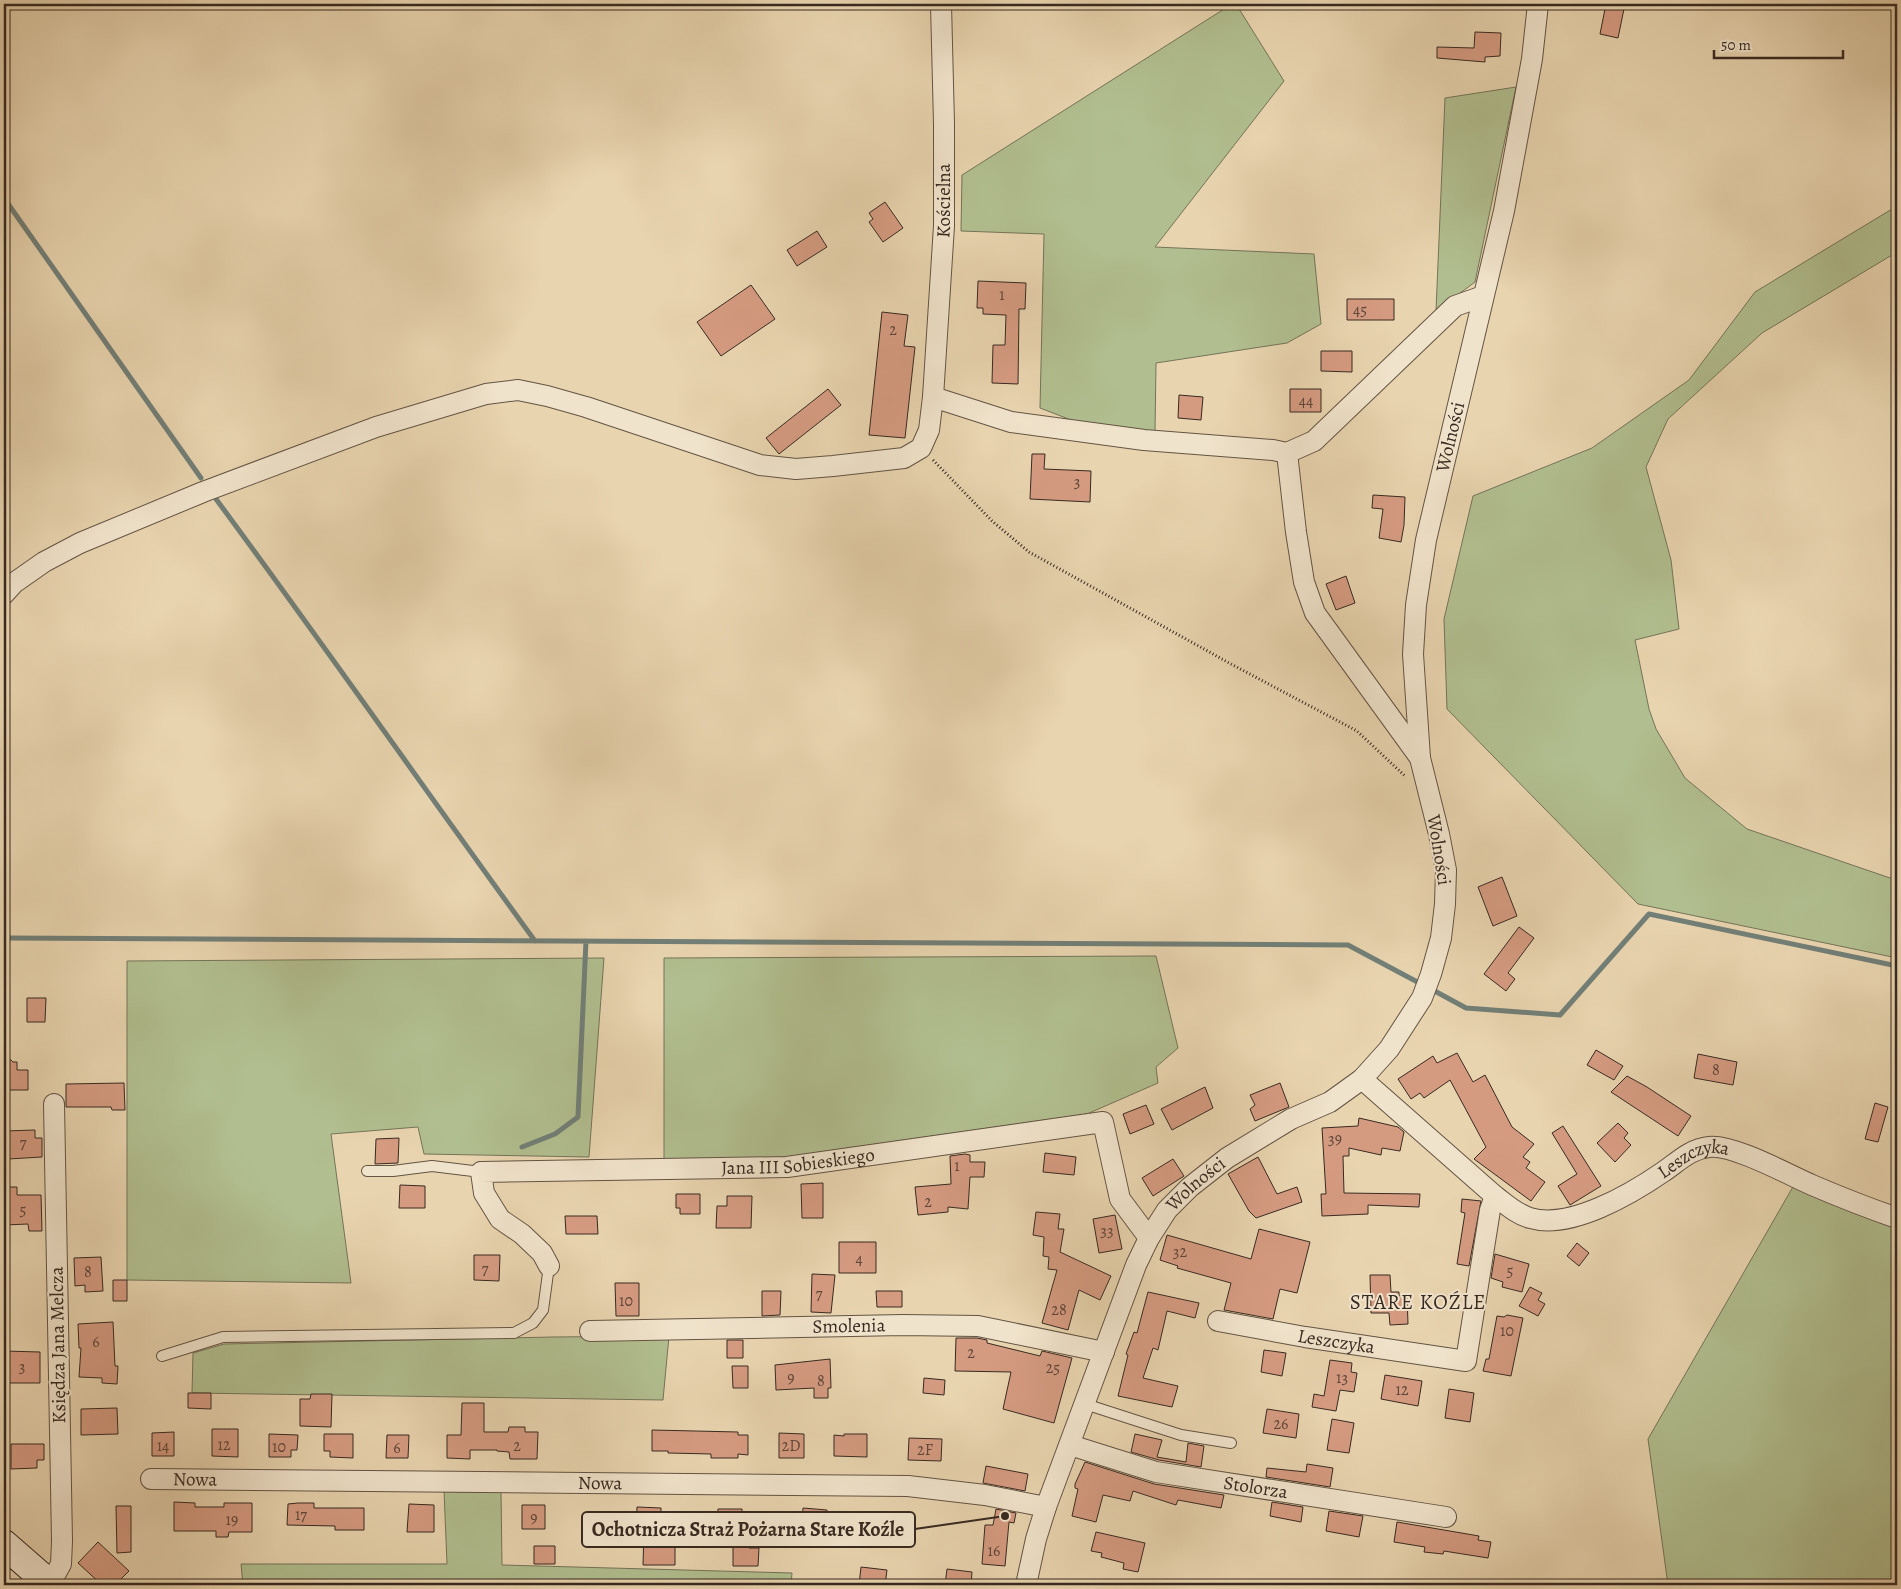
<svg xmlns="http://www.w3.org/2000/svg" width="1901" height="1589" viewBox="0 0 1901 1589" font-family="Alegreya,serif">
  <style>
    .green { fill: #b1be8f; stroke: #747458 }
    .lines { fill: none; stroke-linecap: round; stroke-linejoin: round }
    .stream { stroke: #727f77; stroke-width: 5 }
    .building { fill: #d59b81; stroke: #382a21 }
    .lane-casing { stroke: #645444; stroke-width: 12 }
    .street-casing { stroke: #645444; stroke-width: 22 }
    .secondary-casing { stroke: #382a21; stroke-width: 30 }
    .path { stroke: #382a21; stroke-width: 3; stroke-dasharray: 1 2.5; stroke-linecap: butt }
    .lane { stroke: #f0e3cb; stroke-width: 10 }
    .street { stroke: #f0e3cb; stroke-width: 20 }
    .secondary { stroke: #f0e3cb; stroke-width: 28 }
    .labels { text-anchor: middle; dominant-baseline: central; stroke-width: 4; stroke-linejoin: round; paint-order: stroke }
    .number-label { font-size: 16px; fill: #5f4639 }
    .street-label { font-size: 19px; fill: #382a21; stroke: #f0e3cb }
    .quarter-label { font-size: 21px; letter-spacing: 1px; fill: #382a21; stroke: #f0e3cb }
    .leader { fill: none; stroke: #382a21; stroke-width: 2 }
    .callout-dot { fill: #382a21; stroke: #f0e3cb; stroke-width: 2 }
    .callout { fill: #f0e3cb; stroke: #382a21; stroke-width: 2 }
    .callout-label { font-size: 20px; text-anchor: middle; font-weight: bold; fill: #382a21 }
  </style>
  <rect width="100%" height="100%" fill="#e8d4af"/>
  <filter id="stains"><feTurbulence type="fractalNoise" baseFrequency=".004" numOctaves="4"/><feColorMatrix values="0 0 0 0 .2 0 0 0 0 .09 0 0 0 0 .02 0 0 0 .5 -.17"/></filter>
  <radialGradient id="worn" r=".72"><stop offset=".6" stop-color="#630" stop-opacity="0"/><stop offset="1" stop-color="#630" stop-opacity=".3"/></radialGradient>
  <path class="green" d="M1232,4h4l48,77 -129,166 159,7 7,70 -34,19 -131,20 -1,69 -71,-7 -44,-17 4,-174 -83,-3 1,-56z
    M1516,87l-41,195 -39,29 9,-213z
    M1897,206v46l-135,81 -94,86 -22,48 25,93 8,69 -44,11 14,69 7,20 29,49 62,51 143,49 7,1v79l-259,-54 -191,-195 -3,-90 29,-123 119,-48 97,-68 66,-88z
    M1156,956l22,92 -22,19 2,16 -71,31 -302,43 -121,5v-204z
    M604,958l-15,199 -165,-3 -6,-27 -87,7 20,149 -224,-3v-319z
    M1794,1185l103,38v362h-229l-20,-146z
    M669,1336l-6,64 -471,-7 1,-40 31,-9 329,-7z
    M444,1490l57,1 1,74 290,8 -1,12h-548l-2,-21h206z"/>
  <g class="lines">
    <path class="stream" d="M4,198l197,280
      M216,499c108,146 212,295 319,442
      M4,938l1344,7 75,40
      M1431,989l35,19 94,7 89,-101 248,52
      M522,1147l33,-13 23,-17 8,-176"/>
  </g>
  <path class="building" d="M1606,4h19l-7,34 -18,-4z
    M1475,32l26,1 -1,23 -15,1v5l-48,-4v-11l37,1z
    M885,202l18,26 -20,14 -14,-20 4,-3 -4,-6z
    M817,231l10,16 -30,19 -10,-16z
    M978,281l48,2 -1,26h-6l-1,75 -26,-1 1,-38h12l1,-30 -23,-1v-6h-6z
    M751,285l24,34 -54,37 -24,-34z
    M1347,299h47v21h-47z
    M882,312l26,3 -4,31 11,1 -10,91 -36,-3z
    M1321,351h31v21l-31,-1z
    M828,389l13,16 -62,49 -13,-16z
    M1290,389h31v23h-31z
    M1179,395l24,2 -2,23 -23,-2z
    M1032,454h13l-1,15 47,2 -1,31 -60,-3z
    M1373,495l32,2 -1,28 -3,17 -22,-4 4,-29 -11,-1z
    M1346,576l9,27 -19,7 -10,-26z
    M1502,877l15,39 -24,10 -15,-39z
    M1519,927l15,11 -26,35 7,6 -9,12 -22,-17z
    M27,998h19l-1,24h-18z
    M1596,1050l27,16 -9,14 -27,-15z
    M4,1053l9,9h4v8h11v20h-24z
    M1457,1053l16,29 12,-7 27,52 22,17 -11,13 7,5 -4,6 19,14 -14,19 -57,-42 12,-12 -36,-67 -26,18 -4,-5 -9,6 -13,-20 35,-23 4,7z
    M1698,1054l39,8 -4,23 -39,-7z
    M1627,1076l20,11 44,29 -13,20 -67,-44z
    M124,1083l1,27h-13l-1,-3h-45v-23z
    M1280,1083l9,24 -34,14 -5,-12 5,-4 -5,-10z
    M1205,1087l8,21 -41,22 -11,-21z
    M1875,1103l13,4 -10,35 -13,-3z
    M1146,1105l8,19 -24,10 -7,-20z
    M1359,1118l39,9 6,5 -4,19 -18,-3 -1,7 -32,-7v8h-6l1,37 76,1 -1,13 -51,-2v9l-46,2 -1,-22h5l-4,-66 36,-2z
    M1618,1123l10,10 -4,5 7,7 -16,17 -18,-19z
    M1563,1126l38,60 -31,19 -12,-19 19,-12 -25,-41z
    M35,1130v8h7v19l-34,2v-11h-4v-17z
    M399,1138l-1,25 -23,1 1,-25z
    M1045,1153l31,4 -2,18 -31,-3z
    M965,1154l5,1v7h15l-1,15h-14l-2,32 -20,-2v5l-30,3 -3,-28 36,-3 -1,-28z
    M1258,1157l19,37 20,-7 5,15 -46,16 -7,-7 -21,-37z
    M1173,1159l11,17 -31,20 -11,-18z
    M823,1183v35h-21l-1,-34z
    M400,1185l25,1v22h-26z
    M4,1187h13v8h24l1,36h-13l-1,-7 -24,1z
    M676,1194h24v20h-20v-6h-4z
    M727,1196h25l-1,32h-35l1,-22h10z
    M1462,1199l19,2 -12,65 -12,-2 8,-51 -4,-1z
    M1036,1212l24,2 -2,15h6l-4,23 51,24 -11,24 -21,-10 -11,40 -26,-7 15,-53 -9,-1 1,-12 -6,-1 1,-19 -11,-2z
    M1115,1215l7,34 -23,4 -6,-34z
    M565,1216h32l1,18h-32z
    M1259,1229l51,13 -13,51 -17,-4 -7,30 -49,-9 7,-27 -54,-15 1,-2 -18,-6 7,-25 84,24z
    M839,1242h37v31h-37z
    M1577,1243l12,10 -10,13 -12,-10z
    M1495,1254l34,10 -7,28 -20,-5 1,-5 -12,-4z
    M474,1255h26l-1,26 -25,-1z
    M101,1257l2,34 -18,1v-7l-10,1 -1,-28z
    M812,1274l23,1 -4,38 -20,-1z
    M1370,1275h20l1,17h8v4l8,-1 1,29 -18,1 -1,-12h-18z
    M113,1280h14v21h-14z
    M615,1283h24v33h-23z
    M1530,1287l12,6 -4,7 7,4 -7,12 -19,-10z
    M762,1291h19l-1,24 -18,1z
    M876,1291h26v16h-25z
    M1148,1292l51,11 -4,15 -28,-7 -9,39 -5,-2 -10,30 35,8 -6,21 -54,-11 10,-41 -2,-1 8,-22 3,1z
    M1507,1315l16,3 -12,58 -28,-5 3,-12h3l8,-43 7,1z
    M113,1322l2,44h3l-1,18 -15,-1v-5l-23,-1 2,-29h-2l-1,-24z
    M956,1338h21l10,2v3l53,13 2,-5 30,7 -18,65 -51,-14 8,-37 -56,-1z
    M727,1340h16v18h-16z
    M1264,1350l22,3 -4,23 -21,-4z
    M4,1351l36,1v31h-36z
    M830,1359l1,29h-3v10h-14v-10l-38,2 -1,-25z
    M1330,1360l22,3 -1,9 6,1 -3,19 -14,-2 -4,21 -24,-4 2,-13 10,2z
    M732,1366h16v22h-15z
    M1385,1375l37,6 -4,25 -37,-7z
    M924,1378l21,2 -1,15 -21,-2z
    M1449,1389l25,4 -4,29 -25,-4z
    M188,1393h23v16l-23,-1z
    M311,1394h21l-1,33 -31,-1v-27h10z
    M462,1403h22v29h24l1,-5h16v5h13l-1,27h-27l-1,-7 -12,-1v-1h-27v9l-23,-1v-23h14z
    M117,1408l1,26 -37,1v-26z
    M1267,1409l32,5 -3,24 -33,-5z
    M1332,1419l22,4 -5,30 -22,-3z
    M212,1429h26v28l-26,-1z
    M652,1430l86,2v3h10v20l-10,-1v4h-27v-4l-43,-1v-2h-16z
    M174,1432v24h-22v-23z
    M779,1433l25,1v24h-25z
    M269,1434l29,1 -1,15h-6v7h-22z
    M324,1434h29v24l-23,-1v-6h-6z
    M844,1434h23v23l-33,-1v-21l10,1z
    M1135,1434l27,6 -5,17 29,5 2,-19 16,3 -3,21 -42,-7 -28,-8z
    M387,1435h22l-1,23h-22z
    M909,1438l33,1 -1,22 -33,-1z
    M11,1444h33v16h-7v8l-26,1z
    M1085,1462l69,22 70,11 -3,13 -43,-8 -2,5 -43,-14 -3,10 -27,-6 -7,27 -24,-6 6,-27 -3,-1v-4z
    M1307,1464l26,4 -3,19 -64,-10 1,-9 39,4z
    M986,1466l42,8 -3,17 -42,-8z
    M174,1502l21,1v4h29v-4h28v29h-23l-1,5h-12v-6h-42z
    M1272,1502l31,5 -2,15 -31,-6z
    M298,1503h16v5h50v22h-29v-4l-48,-1 1,-21z
    M409,1504l25,1v27h-27z
    M522,1505h23v24h-23z
    M116,1506h15v46l-14,1z
    M637,1507l24,1v10h6v29h8v18h-32l1,-34h-8z
    M803,1508l24,2v10l5,1 -1,13 -30,-1z
    M718,1509h24v9h7v30h10l-1,18h-25v-33h-16z
    M996,1509l20,4 -2,10 -5,-1 -4,44 -23,-2 3,-39h8z
    M1329,1511l34,5 -4,21 -33,-6z
    M1397,1522l82,14 -1,4 13,2 -3,16 -44,-7 -1,3 -19,-2 1,-5 -31,-5z
    M1096,1532l49,11 -7,29 -15,-3 1,-6 -23,-6 1,-4 -11,-2z
    M98,1542l31,29 -14,14h-13l-24,-22z
    M534,1546h21v18h-21z
    M861,1567l26,3 -2,15h-26z
    M947,1569l25,3 -1,13h-26z"/>
  <g class="lines">
    <defs>
      <path id="lane" d="M367,1171h26l39,-5 49,6
        M162,1356l61,-19 291,-4 19,-10 10,-13 6,-44
        M1085,1404l96,31 50,8"/>
      <g id="street">
        <path d="M933,397l78,25 133,18 129,10 14,3 27,-12 141,-135 28,-10"/>
        <path d="M1287,453l9,79 8,50 11,31 105,145"/>
        <path id="s1" d="M4,594l10,-11 30,-21 36,-19 123,-51 173,-65 110,-33 32,-4 29,6 39,11 174,58 36,4 37,-3 71,-8 17,-10 8,-18 4,-33 11,-171v-102l-3,-120"/>
        <path id="s2" d="M1362,1079l133,117c11,8 21,18 35,22 40,12 101,-24 133,-46 15,-10 27,-23 46,-25 24,-3 80,28 103,38 28,12 56,23 85,33"/>
        <path id="s3" d="M549,1266l-7,-13 -20,-19 -22,-15 -16,-26 -3,-21 306,-5 316,-45 17,77 29,39"/>
        <path id="s4" d="M1218,1321l87,16 161,24 24,-151 5,-14"/>
        <path id="s5" d="M590,1331l313,-6 75,1 126,26"/>
        <path id="s6" d="M1070,1445l86,27 290,45"/>
        <path id="s7" d="M151,1479l757,7 77,9 61,12"/>
        <path d="M50,1584l11,-20 1,-23 -8,-437"/>
        <path id="s8" d="M1026,1585l10,-46 10,-32 90,-242 13,-27 18,-28 23,-23 37,-29 64,-39 39,-17 32,-23 27,-30 33,-51 9,-24 10,-36 4,-34 1,-34 -7,-36 -19,-76 -7,-104 3,-49 10,-65 78,-329 28,-152 6,-55"/>
      </g>
      <path id="secondary" d="M4,1544l47,41"/>
    </defs>
    <use href="#lane" class="lane-casing"/>
    <use href="#street" class="street-casing"/>
    <use href="#secondary" class="secondary-casing"/>
    <path class="path" d="M933,460l59,61 37,31 202,112 126,67 49,46"/>
    <use href="#lane" class="lane"/>
    <use href="#street" class="street"/>
    <use href="#secondary" class="secondary"/>
  </g>
  <g class="labels">
    <g class="number-label">
      <text x="1002" y="295">1</text>
      <text x="1360" y="310">45</text>
      <text x="893" y="330">2</text>
      <text x="1306" y="401">44</text>
      <text x="1077" y="482">3</text>
      <text x="1716" y="1070">8</text>
      <text x="1335" y="1139">39</text>
      <text x="23" y="1143">7</text>
      <text x="957" y="1166">1</text>
      <text x="928" y="1202">2</text>
      <text x="23" y="1210">5</text>
      <text x="1107" y="1231">33</text>
      <text x="1180" y="1252">32</text>
      <text x="859" y="1259">4</text>
      <text x="485" y="1269">7</text>
      <text x="1510" y="1271">5</text>
      <text x="88" y="1272">8</text>
      <text x="819" y="1294">7</text>
      <text x="626" y="1301">10</text>
      <text x="1059" y="1310">28</text>
      <text x="1507" y="1331">10</text>
      <text x="96" y="1342">6</text>
      <text x="971" y="1353">2</text>
      <text x="22" y="1367">3</text>
      <text x="1053" y="1368">25</text>
      <text x="791" y="1378">9</text>
      <text x="1342" y="1378">13</text>
      <text x="821" y="1381">8</text>
      <text x="1402" y="1390">12</text>
      <text x="1281" y="1424">26</text>
      <text x="224" y="1445">12</text>
      <text x="163" y="1446">14</text>
      <text x="517" y="1446">2</text>
      <text x="791" y="1446">2D</text>
      <text x="279" y="1447">10</text>
      <text x="397" y="1448">6</text>
      <text x="925" y="1450">2F</text>
      <text x="301" y="1515">17</text>
      <text x="534" y="1518">9</text>
      <text x="232" y="1520">19</text>
      <text x="994" y="1551">16</text>
    </g>
    <g class="street-label">
      <text stroke="none"><textPath href="#s1" startOffset="1225">Kościelna</textPath></text>
      <text stroke="none"><textPath href="#s8" startOffset="1311">Wolności</textPath></text>
      <text transform="translate(1439 850) rotate(81)">Wolności</text>
      <text stroke="none"><textPath href="#s3" startOffset="438">Jana III Sobieskiego</textPath></text>
      <text stroke="none"><textPath href="#s2" startOffset="398">Leszczyka</textPath></text>
      <text stroke="none"><textPath href="#s8" startOffset="441">Wolności</textPath></text>
      <text stroke="none"><textPath href="#s5" startOffset="259">Smolenia</textPath></text>
      <text stroke="none"><textPath href="#s4" startOffset="120">Leszczyka</textPath></text>
      <text transform="translate(58 1345) rotate(-91)">Księdza Jana Melcza</text>
      <text stroke="none"><textPath href="#s7" startOffset="44">Nowa</textPath></text>
      <text stroke="none"><textPath href="#s7" startOffset="449">Nowa</textPath></text>
      <text stroke="none"><textPath href="#s6" startOffset="191">Stolorza</textPath></text>
    </g>
    <g class="quarter-label">
      <text x="1418" y="1302">STARE KOŹLE</text>
    </g>
  </g>
  <path class="leader" d="M1005 1516L915 1529"/>
  <circle class="callout-dot" cx="1005" cy="1516" r="5"/>
  <rect class="callout" x="582" y="1512" width="333" height="35" rx="5"/>
  <g class="callout-label">
    <text x="748" y="1536">Ochotnicza Straż Pożarna Stare Koźle</text>
  </g>
  <rect width="1901" height="1589" fill="none" stroke="#e8d4af" stroke-width="20"/>
  <rect x="5" y="5" width="1891" height="1579" fill="none" stroke="#382a21" stroke-width="2.5"/>
  <rect x="10" y="10" width="1881" height="1569" fill="none" stroke="#382a21"/>
  <path d="M1714 50v8h129v-8" fill="none" stroke="#382a21" stroke-width="2.5"/>
  <text x="1721" y="50" font-size="15" fill="#382a21" stroke="#f0e3cb" stroke-width="4" paint-order="stroke">50 m</text>
  <rect width="100%" height="100%" filter="url(#stains)"/>
  <rect width="100%" height="100%" fill="url(#worn)"/>
</svg>
